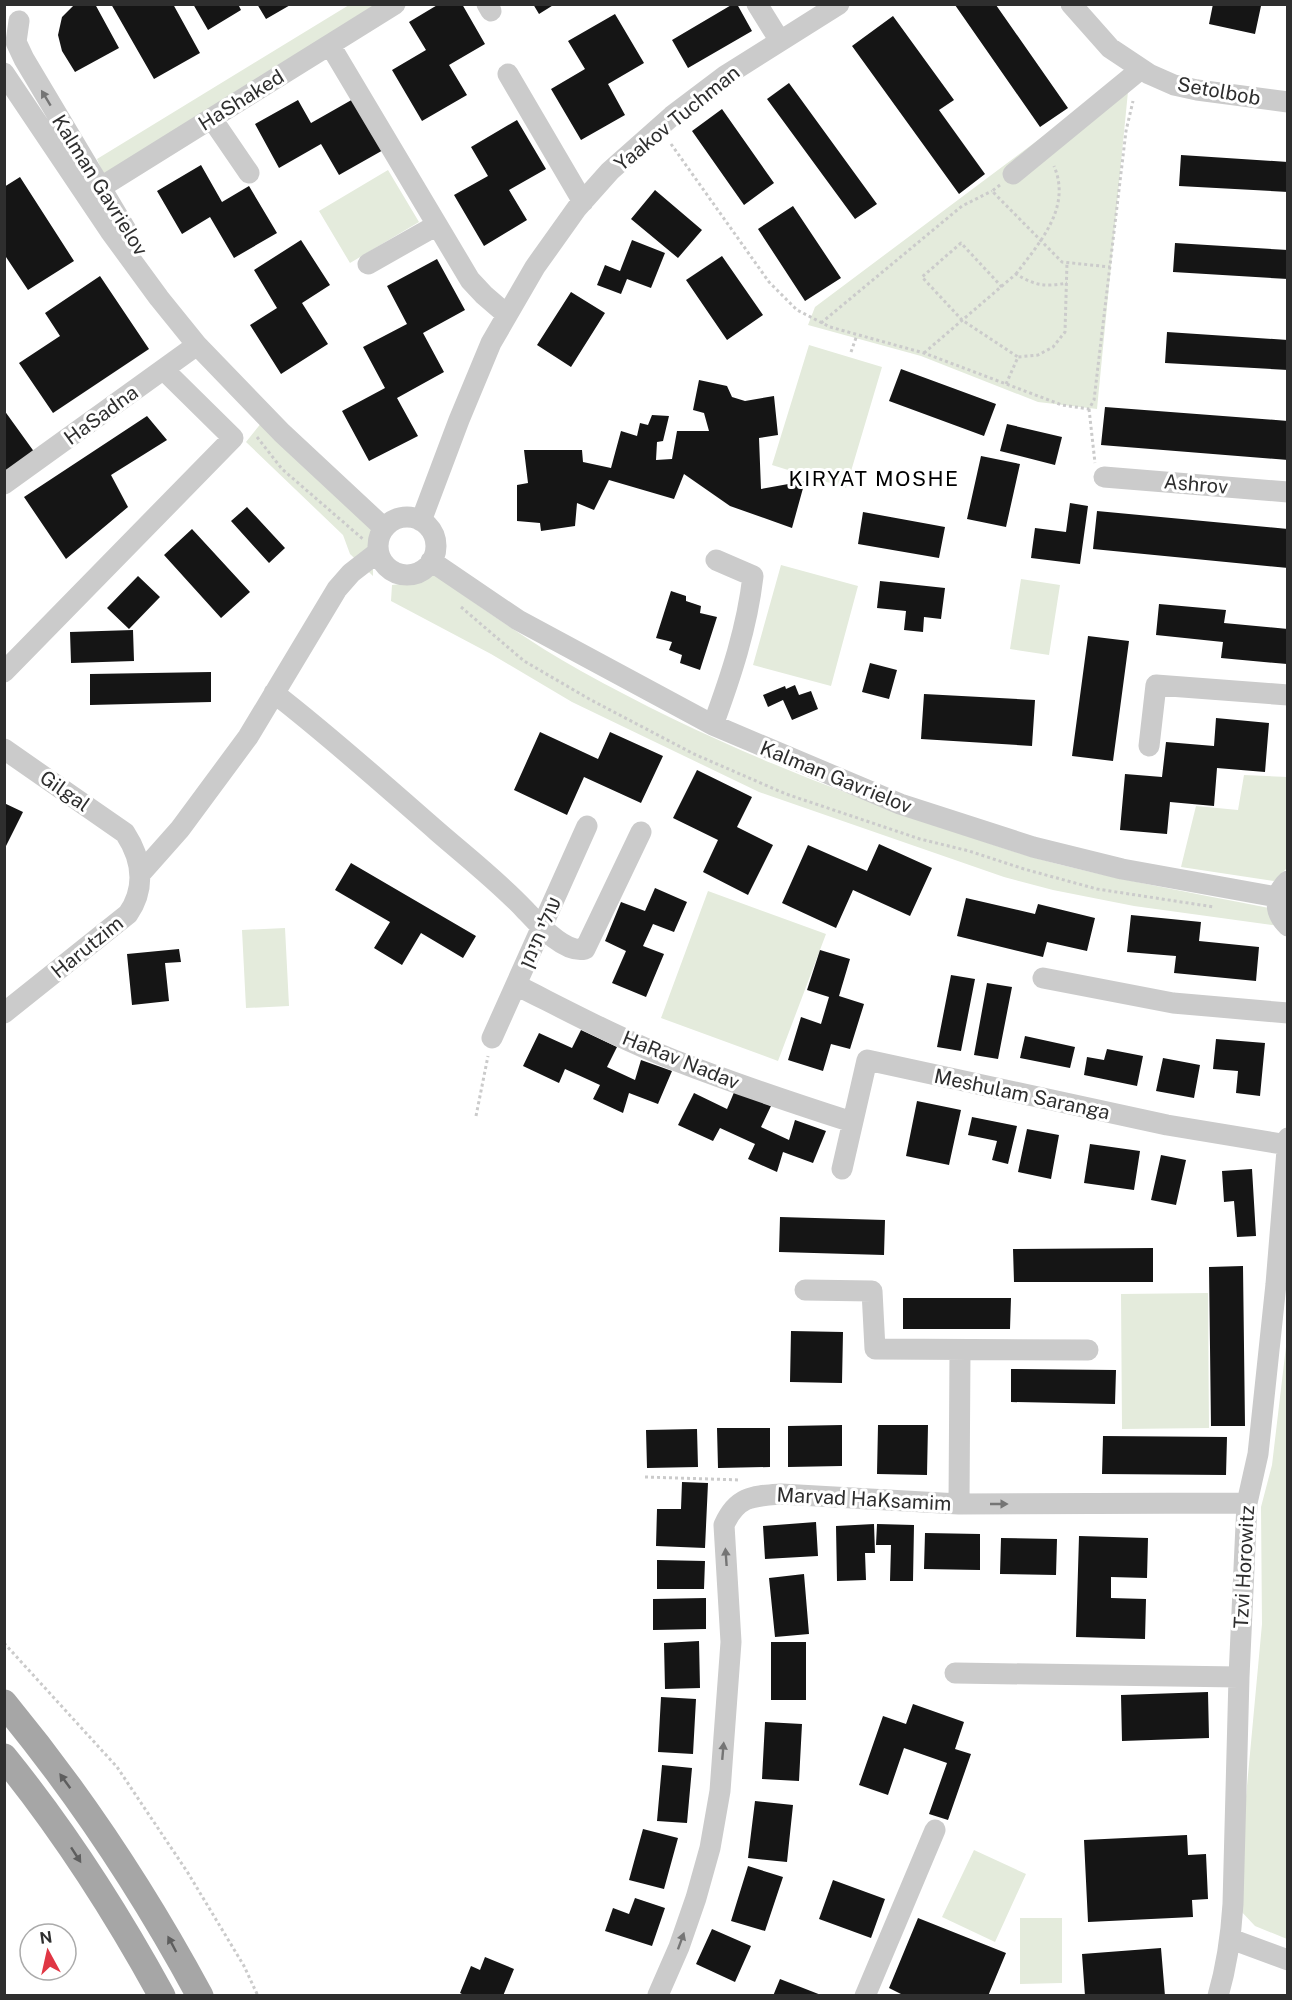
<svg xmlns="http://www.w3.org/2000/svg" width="1292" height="2000" viewBox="0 0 1292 2000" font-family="'Public Sans',Heebo,sans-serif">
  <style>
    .green { fill: #e4ebdc }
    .building { fill: #151515 }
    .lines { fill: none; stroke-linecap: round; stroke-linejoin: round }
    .path { stroke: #cbcbcb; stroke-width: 3; stroke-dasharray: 3 3; stroke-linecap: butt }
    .minor { stroke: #cbcbcb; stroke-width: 21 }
    .major { stroke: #a6a6a6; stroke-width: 27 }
    .oneway { fill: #757575 }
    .oneway2 { fill: #5e5e5e }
    .labels { text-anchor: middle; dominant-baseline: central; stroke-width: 6; stroke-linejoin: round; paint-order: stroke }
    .street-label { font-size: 20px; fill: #2e2e2e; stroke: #fff }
    .neighbourhood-label { font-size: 21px; letter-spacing: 1.5px; fill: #000; stroke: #fff }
  </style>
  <rect width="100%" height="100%" fill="#fff"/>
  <path class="green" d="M349,5h44l-286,177 -10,-23z
    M1130,71l-33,338 -59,-7 -117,-46 -113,-31 7,-18z
    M388,170l31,52 -69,41 -31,-52z
    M809,345l73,22 -36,121 -74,-23z
    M262,422l111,105v49l-23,-22 -7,-19 -97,-93z
    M781,565l77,21 -27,100 -78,-21z
    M432,573c49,34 97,69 149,98 113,63 233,113 356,154 30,10 60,22 91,31 79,22 160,36 241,52l11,18 -146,-20 -81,-16 -49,-13 -245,-85 -187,-90 -81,-48 -100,-53 1,-16 25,-3z
    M1021,579l39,6 -11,70 -39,-6z
    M1244,775l43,2v91l-13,13 -93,-14 15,-61 42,4z
    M708,891l118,43 -48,127 -117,-43z
    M285,928l4,78 -43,2 -4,-78z
    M1208,1293l1,135 -87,1 -1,-135z
    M1287,1338v601l-32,-13 -16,-17 -1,-26 24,-259 -1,-117 11,-42z
    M974,1850l52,24 -31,68 -53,-25z
    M1020,1918h42v65l-42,1z"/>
  <path class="building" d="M75,4h20l24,44 -44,24 -13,-21 -4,-16 4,-18z
    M111,4h62l27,49 -46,26z
    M193,4h45l3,6 -33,20z
    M257,4h35l-26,15z
    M439,4h23l23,40 -36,21 18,30 -45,26 -30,-51 34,-20 -17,-28z
    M533,4h22l-16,10z
    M733,4h4l15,27 -64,37 -16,-28z
    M1213,4l48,2 -6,28 -46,-10z
    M955,5h41l72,103 -28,19z
    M615,14l29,49 -36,21 17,31 -44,25 -30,-51 34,-20 -17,-28z
    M893,16l61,84 -15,10 46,64 -26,20 -107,-148z
    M789,83l88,121 -22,15 -88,-120z
    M355,98l30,51 -46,26 -18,-31 -42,24 -24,-44 43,-24 13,23z
    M722,109l52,74 -30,22 -52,-74z
    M517,120l29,49 -37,21 18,30 -43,26 -30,-51 34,-19 -17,-29z
    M1181,155l107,7v30l-109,-6z
    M201,165l21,37 27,-16 28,47 -43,25 -24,-41 -28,17 -25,-43z
    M20,177l54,84 -46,29 -24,-36v-67z
    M655,190l47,40 -24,28 -47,-39z
    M793,206l48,72 -36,23 -47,-72z
    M301,240l29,45 -28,18 26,41 -47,30 -31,-49 27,-17 -23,-38z
    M632,240l33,13 -14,35 -24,-9 -6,15 -24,-9 8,-20 15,6z
    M1175,243l113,7v29l-115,-7z
    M722,256l41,59 -36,25 -41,-60z
    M437,259l28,51 -42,23 21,39 -47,26 21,38 -49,25 -27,-50 43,-23 -22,-41 44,-23 -20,-38z
    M100,276l49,73 -96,64 -34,-50 41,-27 -15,-23z
    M571,292l34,21 -34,54 -34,-22z
    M1167,332l121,8v30l-123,-7z
    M901,369l95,35 -12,32 -95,-35z
    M699,380l28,6 5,11 13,4 29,-5 4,39 -19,3 2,51 44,-8 -13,47 -62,-22 -46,-32 -10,25 -65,-19 -15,30 -17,-7 -2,23 -34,5 -1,-8 -23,-2v-36l11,-2 -4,-33h58l1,12 28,6 10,-37 16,5 3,-13 8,2 4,-10 17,1 -6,25 -6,1 -1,18 16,-1 5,-28h32l-5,-18 -11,-3z
    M1105,407l183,14v39l-187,-15z
    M4,410l31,43 -31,20z
    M147,416l20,24 -56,35 17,32 -62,52 -42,-62z
    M1007,424l55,13 -7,28 -55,-14z
    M981,456l39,8 -14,63 -39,-8z
    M1070,503l18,3 -8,58 -49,-6 4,-30 31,4z
    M247,507l38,41 -16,15 -38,-42z
    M1097,511l191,18v39l-195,-19z
    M863,512l82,15 -6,31 -81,-14z
    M192,529l58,63 -29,26 -57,-63z
    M138,576l22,21 -31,32 -22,-21z
    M880,581l65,7 -4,31 -17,-2 -1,15 -19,-2 2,-19 -29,-3z
    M671,591l15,5v5l15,5 -1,7 17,4 -17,53 -20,-7 2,-8 -13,-5 3,-8 -16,-4z
    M1159,604l67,6 -2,13 64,6 -1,35 -66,-6 2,-16 -67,-7z
    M133,630l1,31 -63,2 -1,-31z
    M1088,636l41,5 -16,120 -41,-5z
    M870,663l27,7 -8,29 -27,-7z
    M211,672v30l-121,3v-31z
    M795,685l4,10 12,-4 7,18 -26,11 -9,-20 -15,7 -5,-12 22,-9 1,3z
    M924,694l111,6 -3,46 -111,-7z
    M1216,718l53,5 -4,49 -48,-4 -3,38 -44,-4 -3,32 -47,-4 5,-56 37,3 4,-35 48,4z
    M540,732l58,27 12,-27 53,24 -22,47 -57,-26 -17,38 -53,-25z
    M697,770l55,27 -15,30 36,18 -25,50 -45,-23 15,-32 -45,-22z
    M4,803l19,9 -19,38z
    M879,844l53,24 -22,48 -57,-26 -17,38 -54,-25 26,-58 59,26z
    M351,863l125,73 -13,22 -42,-25 -19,32 -28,-17 16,-26 -55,-32z
    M655,888l32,14 -13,30 -21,-8 -10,22 21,8 -18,43 -34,-14 14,-32 -21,-10 16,-39 24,9z
    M966,898l69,16 3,-10 57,14 -8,33 -40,-9 -4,15 -86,-21z
    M1131,915l70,7 -2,19 60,6 -3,34 -82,-8 2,-17 -49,-4z
    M179,949l2,13 -16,1 4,38 -37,4 -5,-51z
    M820,950l30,9 -11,37 25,8 -14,45 -19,-5 -8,27 -35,-11 13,-43 20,7 8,-27 -22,-7z
    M951,975l24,4 -14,72 -24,-4z
    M987,983l25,4 -14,72 -24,-4z
    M581,1030l36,17 -10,20 28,13 6,-20 31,11 -14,33 -29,-11 -6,20 -30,-14 7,-14 -35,-16 -6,14 -36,-17 16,-33 33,15z
    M1025,1036l50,11 -5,21 -50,-10z
    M1216,1039l49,4 -5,53 -24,-3 2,-22 -25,-2z
    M1107,1049l36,7 -6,30 -53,-11 3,-18 17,3z
    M1163,1058l37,7 -6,33 -38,-7z
    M735,1090l36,16 -10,21 28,13 6,-20 31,11 -13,32 -30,-11 -6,20 -29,-13 7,-15 -35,-16 -7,13 -35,-16 16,-32 33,16z
    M917,1101l44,9 -12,55 -43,-9z
    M972,1117l45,9 -9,38 -16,-4 5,-19 -29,-6z
    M1027,1129l32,6 -8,44 -33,-7z
    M1090,1144l50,7 -6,39 -50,-7z
    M1161,1155l25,5 -10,45 -25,-5z
    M1252,1169l4,67 -19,1 -3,-36 -10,1 -2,-31z
    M780,1217l105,3 -1,35 -105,-3z
    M1153,1248v34h-139l-1,-33z
    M1243,1266l2,160h-34l-2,-159z
    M903,1298h108l-1,31h-107z
    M791,1331l52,1 -1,51 -52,-1z
    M1011,1369l105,1 -1,34 -104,-2z
    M842,1425v41l-54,1v-41z
    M878,1425h50l-1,50 -50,-1z
    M717,1428h53v39l-52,1z
    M697,1429l1,38 -51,1 -1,-38z
    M1103,1436l124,1 -1,38 -124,-1z
    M682,1482l26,1 -3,65 -49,-2 1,-37h24z
    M816,1522l2,34 -53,3 -2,-33z
    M874,1524l1,29h-10l1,27 -29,1 -1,-55z
    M877,1524l37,1 -1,56h-23l1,-36h-15z
    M925,1533l55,1v36l-56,-1z
    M1079,1536l69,2 -1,40 -36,-1v21l35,1 -1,40 -69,-2z
    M1001,1538l56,1 -1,36 -56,-1z
    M657,1560l48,1 -1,28h-47z
    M804,1574l5,60 -34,3 -6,-59z
    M706,1598v31l-53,1v-31z
    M699,1641l1,47 -35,1 -1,-46z
    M771,1642h35v58h-35z
    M1208,1692l1,46 -87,3 -1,-46z
    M661,1697l35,2 -3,55 -35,-2z
    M913,1704l51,18 -9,27 16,5 -23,66 -19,-6 18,-51 -43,-15 -16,47 -29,-10 24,-69 23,8z
    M765,1722l37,2 -3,57 -37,-2z
    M662,1765l30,3 -5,55 -30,-2z
    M755,1801l38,4 -6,57 -39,-4z
    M643,1829l35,9 -14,51 -35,-9z
    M1187,1835l1,20 18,-1 2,45 -16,1 1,17 -105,5 -4,-82z
    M748,1866l35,11 -18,54 -34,-10z
    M833,1880l52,19 -14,39 -52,-19z
    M635,1898l30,10 -13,38 -47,-15 8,-23 16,6z
    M918,1918l88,35 -18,43h-83l-16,-8z
    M712,1929l39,17 -16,36 -39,-18z
    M1161,1948l4,48h-80l-3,-42z
    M485,1957l29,12 -11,27h-37l-6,-3 11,-27 9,4z
    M780,1979l41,16v1h-48z"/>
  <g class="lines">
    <path class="path" d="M671,144l98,138 28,28 33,17 94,26 138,52 27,4 5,-9 32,-269 7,-30
      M1000,185l-8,6 70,71 48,5
      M1016,274c23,-31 56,-66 38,-108
      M1002,287l-41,-44 -39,34 40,43 56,37
      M821,323l141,-117 30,-15
      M851,352l6,-17
      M924,353l92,-79c20,12 29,13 51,9
      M1006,384l12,-27 20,-2 15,-8 12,-15 2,-70
      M1089,409l6,54
      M257,437l25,32 82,71
      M461,607l63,54 67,39 103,54 92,40 134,45 49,12 55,18 73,20 117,18
      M476,1116l12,-60
      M645,1477l96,3
      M4,1643l113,124 71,106 56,93 14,30"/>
    <path class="minor" d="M487,4l4,7
      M757,4l23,37
      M1071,4l39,44 39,26 25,11 23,5 91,12
      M19,21l-3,21 8,17 102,171
      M330,45l140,235 14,15 22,19
      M4,73l106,158 49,67 38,47 85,88 102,95
      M508,74l75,128
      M212,119l37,54
      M1013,174l128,-105
      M90,194l305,-190
      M368,264l69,-39
      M1104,477l184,15
      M4,484l193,-139
      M378 546a29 29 0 1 1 58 0a29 29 0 1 1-58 0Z
      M421,521l38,-101 32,-77 44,-76 42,-59 33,-37 62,-55 53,-40 114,-72
      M431,561l87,59 195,105 187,79 133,43 89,22 155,28
      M4,672l229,-234 -69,-68
      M274,693c57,44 110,92 164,139 30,26 62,51 88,79 13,14 39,43 59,38l56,-117
      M713,725c18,-49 34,-97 40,-149l-37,-16
      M1149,746l7,-61 132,10
      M4,749l121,84c17,26 21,55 3,81l-124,99
      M141,873l39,-44 68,-92 89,-148 14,-16 27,-21
      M1288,881c-15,14 -14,32 0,45
      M1043,978l130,25 115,10
      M516,985c52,26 104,54 158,75 59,23 119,43 178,62
      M492,1038l95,-212
      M842,1169l25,-109 300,65 121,20
      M805,1290l67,1 3,58 213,1
      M959,1504l1,-154
      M955,1673l284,4
      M1231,1939l57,21
      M660,1996l-2,-1 21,-48 17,-49 14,-50 10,-57 11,-149 -7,-117c13,-29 29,-29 57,-31l178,10 288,-1
      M865,1996l70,-166
      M1218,1996c9,-31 13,-60 15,-92l6,-227 8,-174 11,-49 18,-170 12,-146"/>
    <path class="major" d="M4,1703c75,91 140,189 196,293
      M4,1757c60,74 112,155 158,239"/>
  </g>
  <defs><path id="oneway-solid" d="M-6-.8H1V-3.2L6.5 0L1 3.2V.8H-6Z" transform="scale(1.5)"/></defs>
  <g class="oneway">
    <use href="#oneway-solid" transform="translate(46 98) rotate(-121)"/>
    <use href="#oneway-solid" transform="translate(999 1504)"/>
    <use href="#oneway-solid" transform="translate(726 1557) rotate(-94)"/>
    <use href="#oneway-solid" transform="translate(723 1751) rotate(-85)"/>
    <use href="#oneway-solid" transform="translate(681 1941) rotate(-70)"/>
  </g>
  <g class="oneway2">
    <use href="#oneway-solid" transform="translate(65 1781) rotate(-126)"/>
    <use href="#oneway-solid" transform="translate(76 1855) rotate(57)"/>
    <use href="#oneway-solid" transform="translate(172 1944) rotate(-118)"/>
  </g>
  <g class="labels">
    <g class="street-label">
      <text transform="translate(1219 91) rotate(10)">Setolbob</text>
      <text transform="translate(241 100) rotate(-32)">HaShaked</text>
      <text transform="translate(677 118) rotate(-39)">Yaakov Tuchman</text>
      <text transform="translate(100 185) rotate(58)">Kalman Gavrielov</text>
      <text transform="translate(101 415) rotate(-36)">HaSadna</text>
      <text transform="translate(1196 484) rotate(5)">Ashrov</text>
      <text transform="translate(836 777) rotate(22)">Kalman Gavrielov</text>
      <text transform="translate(65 791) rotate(35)">Gilgal</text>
      <text transform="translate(540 932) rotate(-66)">עולי תימן</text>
      <text transform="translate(87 947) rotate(-39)">Harutzim</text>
      <text transform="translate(681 1060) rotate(22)">HaRav Nadav</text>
      <text transform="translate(1022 1094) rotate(12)">Meshulam Saranga</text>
      <text transform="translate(864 1499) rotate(3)">Marvad HaKsamim</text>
      <text transform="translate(1244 1567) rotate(-87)">Tzvi Horowitz</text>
    </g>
    <g class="neighbourhood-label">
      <text x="874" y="478">KIRYAT MOSHE</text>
    </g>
  </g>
  <rect width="1292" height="2000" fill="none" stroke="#2e2e2e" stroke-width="12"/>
  <g transform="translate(48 1952) rotate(352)"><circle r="28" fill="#ffffff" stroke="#ababab" stroke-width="1.5"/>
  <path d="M0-4.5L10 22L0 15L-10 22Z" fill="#e03644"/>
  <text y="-9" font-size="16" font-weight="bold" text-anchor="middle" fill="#2e2e2e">N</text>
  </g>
</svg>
